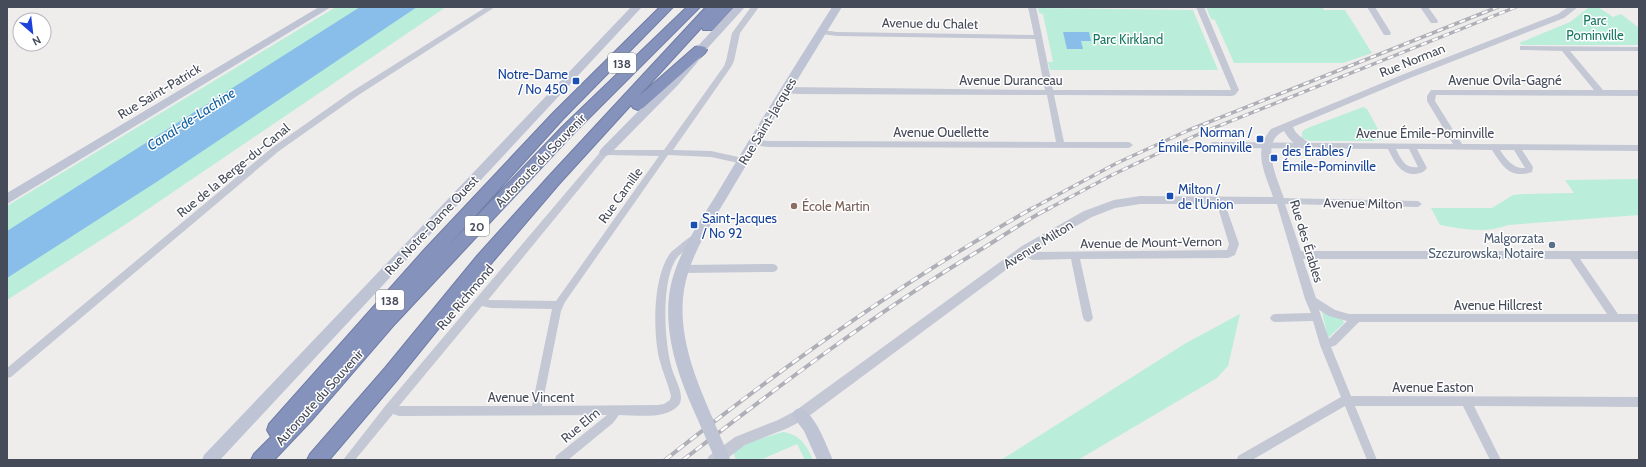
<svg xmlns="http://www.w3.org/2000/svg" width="1646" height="467" viewBox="0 0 1646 467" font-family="Cabin,sans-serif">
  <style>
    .green { fill: #baedda }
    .water { fill: #88bee9 }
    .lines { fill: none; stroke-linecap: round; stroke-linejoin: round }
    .motorway-casing { stroke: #707da6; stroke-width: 2 }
    .minor { fill: #c3c8d4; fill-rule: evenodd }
    .tertiary { fill: #c3c8d4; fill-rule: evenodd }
    .secondary { fill: #bfc4d5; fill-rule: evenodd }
    .motorway { fill: #8592bb; fill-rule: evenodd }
    .rail-far1-casing { stroke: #afb0b7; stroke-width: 3.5 }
    .rail-casing { stroke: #afb0b7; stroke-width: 4 }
    .rail-far1 { stroke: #fff; stroke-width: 2; stroke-dasharray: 6; stroke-linecap: butt }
    .rail { stroke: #fff; stroke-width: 2.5; stroke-dasharray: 8; stroke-linecap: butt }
    .secondary-bridge { stroke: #bfc4d5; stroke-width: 14 }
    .transit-dot { fill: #1a4fb4; stroke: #fff; stroke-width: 1.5 }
    .education-dot { fill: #8d6e63; stroke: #fff; stroke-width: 1.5 }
    .service-dot { fill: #5c6f8a; stroke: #fff; stroke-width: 1.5 }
    .labels { text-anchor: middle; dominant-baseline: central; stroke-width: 3; stroke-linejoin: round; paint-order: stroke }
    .shield { fill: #fff; stroke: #7d818b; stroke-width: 1 }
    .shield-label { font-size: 12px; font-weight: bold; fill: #454b59 }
    .park-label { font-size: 13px; fill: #18785f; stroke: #fff }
    .street-label { font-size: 13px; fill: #454b59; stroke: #fff }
    .transit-label { font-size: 13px; fill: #164399; stroke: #fff; text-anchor: start }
    .education-label { font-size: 13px; fill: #785e54; stroke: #fff; text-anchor: start }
    .service-label { font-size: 13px; fill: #4e5e75; stroke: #fff; text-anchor: end }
    .water-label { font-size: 14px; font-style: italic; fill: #0f60a2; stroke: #fff }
  </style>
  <rect width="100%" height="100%" fill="#efedec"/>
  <path class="green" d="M336,7h110l-320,217 -119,76v-94z
    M1206,7h116l2,3h21l27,43 -29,10h-109l-19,-43 -4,-1z
    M1589,7h9l15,10 8,-3 18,14v17h-117l-3,-2 51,-21z
    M1038,8l155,2 25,60h-168l-2,-8h5l-10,-48 -4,-1z
    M1363,107l4,2 17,31h-10v1h-64l-8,-3v-6l3,-3z
    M1639,179v36l-131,10c-23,9 -45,4 -68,0l-9,-17h61l21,-13 11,-1 50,-1 -9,-13z
    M1322,312l21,8 1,3 -16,15z
    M1240,314l-12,52 -11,12 -139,82h-77l185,-117z
    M783,432c17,2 24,14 30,28h-8l-8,-16 -37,16h-24l-3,-8 17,-10z"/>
  <path class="water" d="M360,7h57l-259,174 -151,97v-47z
    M1063,32h26l2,9h-10l2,8h-16z"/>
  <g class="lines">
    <defs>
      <path id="motorway" d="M660,7h13l-110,112 -115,127 114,-119 125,-120h13l-128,128 -179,191 -82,95 -37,39h-23l3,-6 17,-17 -4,-7 2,-6 155,-174 129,-137z
        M706,7h13l-1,2 2,-2h13l-20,23h-10l-1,-3 -64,70 57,-50 5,-1 5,1 2,3 -2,3 -62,55 -5,2 -5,-2 -2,-3 -72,79 -70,82 -92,114 -68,80h-22l3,-6 75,-86 92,-112 72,-80z"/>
    </defs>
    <use href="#motorway" class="motorway-casing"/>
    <path class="minor" d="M486,7h9l-138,89 -78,55 -268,226 -4,1v-10l266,-221 78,-55z
      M751,7h8l-19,26 -6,28 -3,6 -58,83 38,1 32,7 4,3 -4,3 -32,-7 -43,-2 -103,147 -4,9 -19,95 116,-1 6,-1 6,-4 1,-4c-3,-13 -9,-25 -12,-38 -6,-27 -6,-79 10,-103 3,-5 9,-8 13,-12 4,-3 8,-7 13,-8l3,1 2,2 -2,2c-7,7 -18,12 -23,21 -14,23 -11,85 -2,111 3,9 13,26 5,34 -14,14 -41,9 -59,9l-6,8 -45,37h-13l1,-4 51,-41 -208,1 -6,-2 -38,46h-12l43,-55 216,-255h62l60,-84 2,-5 6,-28zM607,155l52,1 -103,145 -68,-1zM482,306l9,2 61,1 -20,97h-133z
      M1028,7h8l17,83h178l-35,-83h8l35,83 -4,5 -3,1 -178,-1 10,47h65l4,3 -4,3 -361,-1 -15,-2 -4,-3 4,-3 15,2 288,1 -9,-47 -250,-1 -11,-1 -4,-3 4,-3 259,3 -10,-51 -198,-3 -15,-2 -4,-2 4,-2 15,2 197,3z
      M1367,7h8l16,26 -1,2h-6z
      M1420,7h8l10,14 -1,2h-6z
      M1520,46l119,1v4h-69l33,39h36v6l-203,-1 -1,6 27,43 177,1v6l-117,-1 11,17 -1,5c-22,7 -29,-5 -40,-22l-75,-1 10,19c-3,4 -6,5 -11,6 -16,1 -22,-13 -28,-25l-176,-1 -4,-3 4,-3 241,2 -26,-43v-5l4,-6h163l-32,-39 -39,-1h-3zM1396,149h13l9,18c-13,2 -17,-8 -22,-18zM1500,150h14l11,18c-12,1 -19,-9 -25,-18z
      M1220,198l4,3 15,43 -4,11 -7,3 -148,1 13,59 -2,3 -3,1 -3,-1 -2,-3 -12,-59 -38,1 -13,-5 -2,-3 2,-3 3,-1 11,4 193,-2 2,-6 -13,-43z
      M1280,198l138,3 4,3 -4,3 -133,-3 16,47h338v8h-59l38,55h21v8h-280l-23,23 -5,2 20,49 288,1v10l-165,-1 27,54h-11l-27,-54h-108l22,54h-10l-22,-54 -93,54h-15l1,-4 103,-59 -21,-52 -7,-24 -38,1 -3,-1 -2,-3 2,-3 3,-1 36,-1 -6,-14 -29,-98zM1303,259h267l37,55h-258l-14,-4 -19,-12zM1319,310l10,6 18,5 -18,18z
      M773,264l3,1 2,3 -2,3 -3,1 -91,1 -3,-1 -2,-3 2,-3 3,-1z"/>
    <path class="tertiary" d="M1568,7h10l-14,11 -154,60 -117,49c3,9 12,11 17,18l-1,3c-10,2 -21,-9 -25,-17 -26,11 -5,51 1,70l-1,3h-144l-25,4 -23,9 -62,35 -225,167 -17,9 -43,17 -20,15h-18l2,-4 26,-19 43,-17 17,-9 227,-165 62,-35 30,-11 26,-4 133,1c-8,-25 -21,-45 -2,-68l133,-55 154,-60z"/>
    <path class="secondary" d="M319,7h12l-324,197v-11z
      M631,7h11l-422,453h-18l2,-5z
      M734,7h11l-41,45 -8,12 -18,21 -69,70 -4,1 -4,-1 -2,-3 2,-3 69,-70 18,-19 8,-12z
      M832,7h10c-37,60 -74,121 -110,182 -18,31 -42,64 -48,101 -7,45 12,90 30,131l-3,5 -5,2 -5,-2c-20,-42 -39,-90 -31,-137 7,-37 32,-70 51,-102 36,-61 73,-120 111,-180z
      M800,408c16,6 26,37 33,52h-16l-13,-29 -12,-16 3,-5z"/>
    <use href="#motorway" class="motorway"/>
    <defs>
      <path id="rail-far1" d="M1031,209l86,-46 72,-33 309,-123
        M1048,209l64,-34 89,-42 315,-126"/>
      <path id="rail" d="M665,460c117,-93 237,-179 368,-252
        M683,460c97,-75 196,-150 302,-213 21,-13 42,-28 65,-39"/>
    </defs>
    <use href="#rail-far1" class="rail-far1-casing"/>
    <use href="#rail" class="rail-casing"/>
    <use href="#rail-far1" class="rail-far1"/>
    <use href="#rail" class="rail"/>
    <path class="secondary-bridge" d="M706,421l17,39"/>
  </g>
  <g class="transit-dot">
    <rect x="572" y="77" width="8" height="8" rx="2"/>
    <rect x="1256" y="135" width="8" height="8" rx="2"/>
    <rect x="1270" y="154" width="8" height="8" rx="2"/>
    <rect x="1166" y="192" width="8" height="8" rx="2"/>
    <rect x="690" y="221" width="8" height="8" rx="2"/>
  </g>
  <circle class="education-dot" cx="794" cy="206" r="4"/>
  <circle class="service-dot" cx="1552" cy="245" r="4"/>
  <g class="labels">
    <g class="shield">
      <rect x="608" y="53" width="28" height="20" rx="3"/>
      <rect x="465" y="216" width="24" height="20" rx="3"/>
      <rect x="376" y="290" width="28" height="20" rx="3"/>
    </g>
    <g class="shield-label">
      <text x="622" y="63">138</text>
      <text x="477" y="226">20</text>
      <text x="390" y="300">138</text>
    </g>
    <g class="park-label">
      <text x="1595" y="20">Parc<tspan x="1595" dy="15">Pominville</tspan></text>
      <text x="1128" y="39">Parc Kirkland</text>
    </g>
    <g class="street-label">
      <text transform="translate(930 23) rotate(1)">Avenue du Chalet</text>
      <text transform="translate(1412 60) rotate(-22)">Rue Norman</text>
      <text x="1011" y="80">Avenue Duranceau</text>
      <text x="1505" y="80">Avenue Ovila-Gagné</text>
      <text transform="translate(159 91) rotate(-31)">Rue Saint-Patrick</text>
      <text transform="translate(767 121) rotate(-59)">Rue Saint-Jacques</text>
      <text x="941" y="132">Avenue Ouellette</text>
      <text x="1425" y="133">Avenue Émile-Pominville</text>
      <text transform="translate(540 160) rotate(-46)">Autoroute du Souvenir</text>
      <text transform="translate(233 170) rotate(-39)">Rue de la Berge-du-Canal</text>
      <text transform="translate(620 195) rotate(-54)">Rue Camille</text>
      <text transform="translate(1363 203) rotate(1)">Avenue Milton</text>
      <text transform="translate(431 225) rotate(-47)">Rue Notre-Dame Ouest</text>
      <text transform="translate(1307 241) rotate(73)">Rue des Érables</text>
      <text transform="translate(1151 242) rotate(-1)">Avenue de Mount-Vernon</text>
      <text transform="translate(1038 244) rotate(-32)">Avenue Milton</text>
      <text transform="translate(465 297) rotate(-50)">Rue Richmond</text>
      <text x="1498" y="305">Avenue Hillcrest</text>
      <text x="1433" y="387">Avenue Easton</text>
      <text transform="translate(319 397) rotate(-48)">Autoroute du Souvenir</text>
      <text x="531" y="397">Avenue Vincent</text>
      <text transform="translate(580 425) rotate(-40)">Rue Elm</text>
    </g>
    <g class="transit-label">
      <text x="568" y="74" text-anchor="end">Notre-Dame<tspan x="568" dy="15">/ No 450</tspan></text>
      <text x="1252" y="132" text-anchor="end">Norman /<tspan x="1252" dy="15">Émile-Pominville</tspan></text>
      <text x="1282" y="151">des Érables /<tspan x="1282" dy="15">Émile-Pominville</tspan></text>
      <text x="1178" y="189">Milton /<tspan x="1178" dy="15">de l'Union</tspan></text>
      <text x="702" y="218">Saint-Jacques<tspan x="702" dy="15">/ No 92</tspan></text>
    </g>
    <g class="education-label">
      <text x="802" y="206">École Martin</text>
    </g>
    <g class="service-label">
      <text x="1544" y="238">Malgorzata<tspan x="1544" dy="15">Szczurowska, Notaire</tspan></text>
    </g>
    <g class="water-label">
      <text transform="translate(191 119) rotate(-33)">Canal-de-Lachine</text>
    </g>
  </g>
  <rect width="1646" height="467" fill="none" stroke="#454b59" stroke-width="16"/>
  <g transform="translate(32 32) rotate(152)"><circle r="19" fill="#ffffff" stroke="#b5b7bd"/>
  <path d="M0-3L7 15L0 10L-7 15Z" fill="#1d41d9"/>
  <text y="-6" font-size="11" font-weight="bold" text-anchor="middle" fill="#454b59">N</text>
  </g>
</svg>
